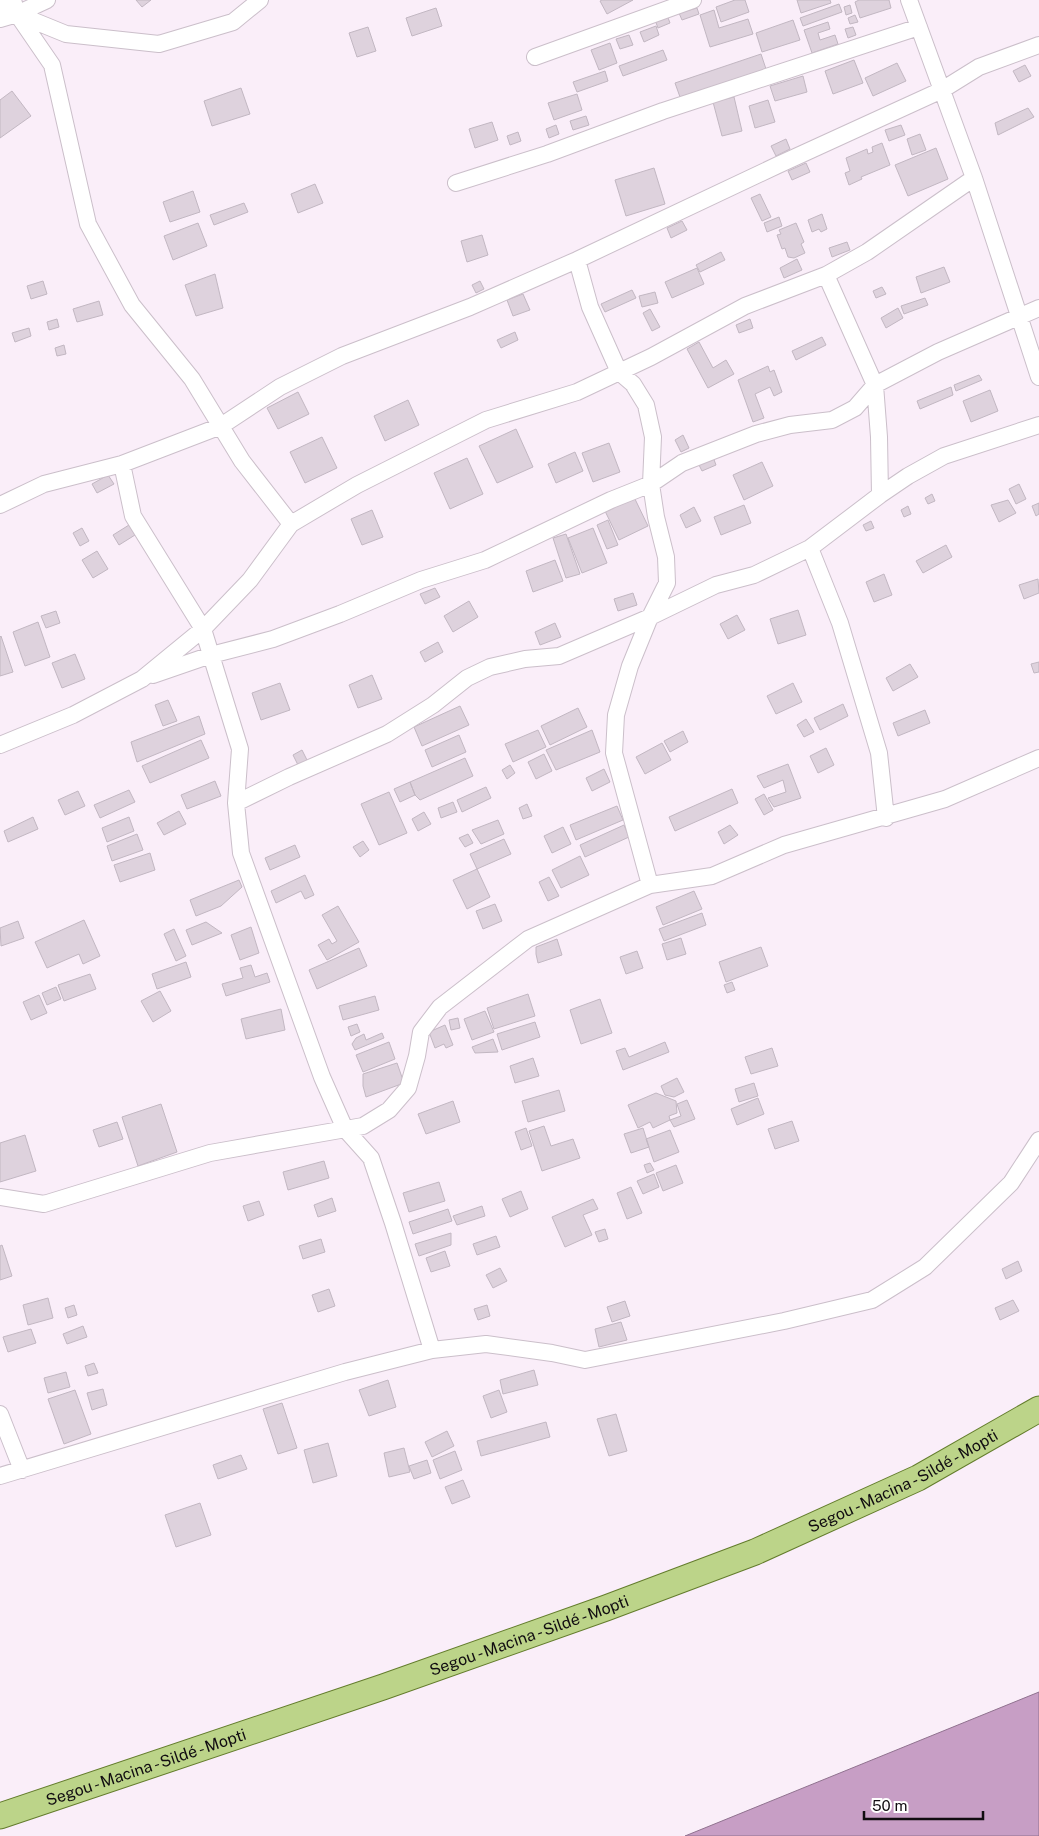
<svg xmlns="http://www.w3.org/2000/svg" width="1039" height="1836" viewBox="0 0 1039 1836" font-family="'Public Sans',sans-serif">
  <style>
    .water { fill: #c79ec5; stroke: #90728f }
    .building { fill: #ded2dd; stroke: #c2b7c2 }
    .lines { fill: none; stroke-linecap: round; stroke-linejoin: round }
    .minor-casing { stroke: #cbbfca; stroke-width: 18 }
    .primary-casing { stroke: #637c2c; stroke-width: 27 }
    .minor { stroke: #fff; stroke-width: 16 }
    .primary { stroke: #bcd489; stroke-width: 25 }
    .labels { text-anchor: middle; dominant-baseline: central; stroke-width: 4.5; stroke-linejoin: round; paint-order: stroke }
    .street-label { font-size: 16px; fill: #110d11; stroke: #fff }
  </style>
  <rect width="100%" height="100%" fill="#faeef9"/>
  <path class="water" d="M1039,1692v144h-354z"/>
  <path class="building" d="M136,0h15l-9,7z
    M602,0h31l-26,14 -7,-13z
    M735,0h10l4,12 -28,10 -5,-15z
    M797,0h33l1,3 -30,10z
    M859,0h30l2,8 -31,10 -5,-16z
    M839,4l3,8 -39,14 -3,-8z
    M850,5l2,8 -6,2 -2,-8z
    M436,8l6,18 -30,10 -6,-18z
    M697,8l2,6 -17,6 -3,-7z
    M714,10l5,18 29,-9 5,15 -43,13 -10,-32z
    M667,15l3,8 -12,5 -3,-8z
    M855,15l3,7 -8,2 -2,-6z
    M793,20l7,20 -38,12 -6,-19z
    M828,22l2,7 -12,4 2,7 15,-5 3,9 -26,9 -8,-23z
    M656,26l3,9 -15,7 -4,-10z
    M368,27l8,24 -19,6 -8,-24z
    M853,27l3,8 -8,3 -3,-9z
    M629,35l4,10 -13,4 -4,-10z
    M610,43l7,20 -18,7 -8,-20z
    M663,50l4,10 -44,16 -4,-10z
    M761,54l5,15 -86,28 -5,-14z
    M854,60l9,23 -30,11 -8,-23z
    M897,63l9,18 -33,15 -8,-18z
    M1025,65l6,11 -12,6 -6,-11z
    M605,71l3,10 -31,11 -4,-10z
    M803,76l4,16 -32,9 -5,-15z
    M241,88l9,26 -38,12 -8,-25z
    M12,91l19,25 -31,22v-38z
    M577,94l5,16 -28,10 -6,-17z
    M734,97l8,34 -20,5 -9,-34z
    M768,100l7,22 -20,6 -6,-22z
    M1028,108l6,9 -36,18 -3,-12z
    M586,116l3,9 -16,5 -3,-9z
    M492,122l6,18 -23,8 -6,-19z
    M556,125l3,9 -10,4 -3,-9z
    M901,125l4,10 -16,6 -4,-11z
    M518,132l3,9 -11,4 -3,-9z
    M920,134l6,16 -14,5 -5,-16z
    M786,139l4,10 -14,7 -5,-10z
    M882,143l8,22 -29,12 1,2 -13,6 -4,-12 5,-2 -4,-13 21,-9 1,5 5,-2 -1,-5z
    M936,148l12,31 -40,17 -13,-31z
    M806,163l4,9 -18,8 -4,-9z
    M654,168l11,36 -39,12 -11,-36z
    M315,184l8,19 -25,10 -7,-19z
    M193,191l7,21 -30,10 -7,-20z
    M760,194l11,23 -9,4 -11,-23z
    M244,203l4,9 -34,13 -4,-10z
    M822,214l5,15 -6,3 -2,-3 -7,3 -4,-12z
    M779,217l3,9 -15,6 -3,-9z
    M682,221l5,9 -16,8 -4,-10z
    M198,223l9,23 -34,14 -9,-24z
    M796,223l8,19 -3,2 4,9 -11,5 -6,-1 -3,-9 -3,1 -5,-14 4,-1 -2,-4z
    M482,235l6,20 -21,7 -6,-21z
    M847,242l3,8 -18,7 -3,-9z
    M721,252l4,8 -25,12 -4,-7z
    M797,259l5,11 -18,8 -4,-10z
    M944,267l6,15 -29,11 -5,-16z
    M697,268l7,16 -32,14 -7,-16z
    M215,274l8,34 -27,8 -11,-31z
    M43,281l4,13 -16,5 -4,-13z
    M480,281l4,8 -8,4 -4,-8z
    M882,287l4,7 -10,4 -3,-7z
    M632,290l4,8 -31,14 -4,-8z
    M655,292l3,11 -16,4 -3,-11z
    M523,294l7,16 -17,6 -6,-16z
    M925,298l3,7 -24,9 -3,-8z
    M99,301l4,14 -26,7 -4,-13z
    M898,308l5,10 -17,10 -5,-10z
    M650,309l10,18 -8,4 -9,-18z
    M57,319l2,8 -10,3 -2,-8z
    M750,319l3,9 -14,5 -3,-8z
    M29,328l2,8 -16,6 -3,-9z
    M515,332l3,8 -17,8 -4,-8z
    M822,337l4,8 -30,15 -4,-9z
    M699,342l14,26 13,-8 8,14 -26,14 -21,-39z
    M64,345l2,9 -9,2 -2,-8z
    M768,366l2,6 4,-2 8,22 -8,4 -4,-9 -15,7 9,24 -11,4 -15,-42z
    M979,375l3,5 -26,11 -2,-6z
    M951,387l2,8 -33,14 -3,-8z
    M990,390l8,21 -27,11 -8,-21z
    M298,392l11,22 -31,15 -11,-21z
    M408,400l11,25 -34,16 -11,-25z
    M516,429l17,38 -36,16 -18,-37z
    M683,435l6,13 -8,4 -6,-12z
    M322,437l15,31 -32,15 -15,-31z
    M609,443l11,29 -27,10 -11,-29z
    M575,452l8,19 -27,12 -8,-19z
    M713,457l3,8 -14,6 -4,-8z
    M467,458l16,36 -33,15 -16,-36z
    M762,462l11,24 -29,14 -11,-25z
    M108,475l6,9 -17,9 -5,-9z
    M1019,484l7,15 -10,5 -7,-15z
    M932,494l3,7 -7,3 -3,-6z
    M634,497l14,29 -29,14 -14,-29z
    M1008,500l8,13 -17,9 -8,-17z
    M1039,503v11l-3,2 -4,-10z
    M744,505l7,18 -30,12 -7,-18z
    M908,506l3,8 -7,3 -3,-7z
    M694,507l7,14 -15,7 -6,-13z
    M372,510l11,27 -21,8 -11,-26z
    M608,520l10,25 -11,4 -10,-24z
    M871,521l3,7 -8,3 -3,-6z
    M129,525l6,10 -16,10 -6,-10z
    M82,528l7,13 -9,5 -7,-13z
    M593,528l14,35 -25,10 -14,-35z
    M566,534l14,40 -14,4 -13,-40z
    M946,545l6,12 -29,16 -7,-12z
    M97,551l11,18 -15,9 -11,-18z
    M555,560l8,21 -30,11 -7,-21z
    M884,574l8,21 -18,7 -8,-20z
    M1038,579l1,14 -15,6 -5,-14z
    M435,588l5,9 -15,7 -5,-10z
    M633,593l4,12 -19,6 -4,-12z
    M469,601l9,16 -25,15 -9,-16z
    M798,610l8,25 -28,9 -8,-25z
    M56,611l4,12 -14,5 -5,-12z
    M737,615l8,15 -17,9 -8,-15z
    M38,622l12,35 -25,9 -12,-34z
    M555,623l6,14 -21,8 -5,-13z
    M1,636l12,36 -13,4v-39z
    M438,642l5,10 -18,10 -5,-10z
    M75,654l10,25 -23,9 -10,-25z
    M1039,662v10l-5,1 -3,-9z
    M910,664l8,13 -25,14 -7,-13z
    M372,675l10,24 -24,9 -9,-23z
    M280,683l10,27 -29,10 -9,-27z
    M793,683l9,19 -26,12 -9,-18z
    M168,700l9,21 -14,5 -8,-21z
    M843,704l5,12 -28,14 -6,-12z
    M460,706l9,19 -47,21 -8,-19z
    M578,708l9,19 -37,18 -9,-19z
    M925,710l5,13 -32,13 -5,-13z
    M199,716l6,18 -68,28 -6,-20z
    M806,719l8,13 -10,5 -7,-12z
    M538,730l8,17 -33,15 -8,-18z
    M592,730l8,22 -44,18 -10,-20z
    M683,731l5,11 -18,10 -6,-11z
    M459,735l7,17 -34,15 -7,-17z
    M201,740l8,18 -59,25 -8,-17z
    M662,743l9,17 -26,14 -9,-17z
    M826,748l8,17 -16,8 -8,-17z
    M302,750l6,12 -9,5 -6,-12z
    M544,754l8,17 -16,8 -8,-17z
    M465,758l8,18 -53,24 -5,-5 -5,-13z
    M788,764l13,34 -27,9 -6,-9 18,-6 -3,-12 -19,8 -7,-12z
    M510,765l5,8 -8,6 -5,-9z
    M604,769l6,13 -18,9 -6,-13z
    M215,781l6,15 -34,13 -6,-14z
    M410,782l5,13 -15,7 -6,-13z
    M486,787l5,11 -29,14 -5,-12z
    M732,789l6,14 -63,28 -6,-14z
    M129,790l6,12 -35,16 -6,-13z
    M78,791l7,15 -20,9 -7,-15z
    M389,792l18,41 -28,12 -18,-41z
    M764,794l9,16 -9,5 -9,-16z
    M453,802l4,10 -16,6 -3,-10z
    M527,804l5,12 -9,3 -4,-11z
    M617,806l6,14 -47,20 -6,-15z
    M179,811l7,13 -22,11 -7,-12z
    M424,812l7,12 -13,7 -6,-12z
    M33,817l5,12 -30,13 -4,-11z
    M129,817l5,14 -27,11 -5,-14z
    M498,820l6,14 -23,10 -9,-14z
    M624,825l5,12 -44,20 -5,-12z
    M730,825l8,10 -14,9 -6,-12z
    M563,827l8,17 -19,9 -8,-17z
    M137,834l6,16 -31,11 -5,-15z
    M468,834l5,9 -8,4 -6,-9z
    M504,839l7,15 -34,15 -7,-15z
    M363,841l6,9 -9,7 -7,-10z
    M295,845l5,12 -30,13 -5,-12z
    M150,853l5,17 -35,12 -6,-17z
    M580,856l9,19 -28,13 -9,-18z
    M477,869l13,28 -23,12 -14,-29z
    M305,875l9,20 -9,4 -4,-8 -25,12 -5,-12z
    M549,877l10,19 -11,5 -9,-19z
    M239,880l3,7 -21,19 -25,10 -6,-16z
    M694,891l8,18 -39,16 -7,-18z
    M495,904l7,17 -19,8 -7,-18z
    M338,906l21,36 -32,18 -9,-15 11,-6 3,5 5,-3 -15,-26z
    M702,913l4,12 -42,16 -5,-12z
    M84,920l16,36 -17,8 -4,-10 -32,14 -12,-26z
    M18,921l6,17 -23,8 -1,-18z
    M206,922l16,11 -30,12 -6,-15z
    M251,927l8,26 -19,7 -9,-25z
    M174,929l12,27 -10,5 -12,-27z
    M681,938l5,16 -19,6 -5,-16z
    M557,939l5,16 -24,8 -2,-9v-7z
    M761,947l7,19 -42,16 -7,-20z
    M359,948l8,18 -50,23 -8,-19z
    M637,951l6,17 -17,6 -6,-17z
    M186,962l5,15 -34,12 -5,-15z
    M251,965l4,12 12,-4 3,9 -44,14 -4,-12 21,-6 -3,-10z
    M90,974l6,15 -32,12 -6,-16z
    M732,982l3,8 -8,3 -3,-8z
    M56,987l5,12 -14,6 -5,-12z
    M160,991l11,20 -18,11 -12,-21z
    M528,994l7,22 -41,13 -7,-21z
    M39,995l8,18 -16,7 -8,-18z
    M375,996l4,14 -36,10 -4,-14z
    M600,999l12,34 -31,11 -11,-34z
    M281,1009l4,21 -39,9 -5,-20z
    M485,1011l9,21 -22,8 -8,-21z
    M458,1018l2,10 -9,2 -2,-10z
    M535,1022l5,15 -38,13 -5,-16z
    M357,1024l3,8 -9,4 -3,-9z
    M445,1025l8,20 -7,3 -2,-4 -9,4 -6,-16z
    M382,1033l2,5 -29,12 -3,-6 4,-6 8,-4 2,6z
    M493,1039l5,13 -23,1 -3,-6z
    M389,1042l6,17 -32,13 -7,-17z
    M665,1042l4,10 -46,18 -7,-19 9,-3 4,9z
    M772,1048l6,18 -27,8 -6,-17z
    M533,1058l6,18 -24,7 -5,-17z
    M397,1063l7,20 -38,14 -3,-11v-12z
    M677,1078l7,14 -10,5 -9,-2 -4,-9z
    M754,1083l4,13 -19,6 -4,-13z
    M559,1090l6,21 -37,11 -6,-21z
    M656,1093l20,8 1,12 -8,3 1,4 -17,8 -3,-6 -12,6 -10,-23z
    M758,1098l6,16 -27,11 -6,-16z
    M687,1100l8,19 -21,8 -4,-7 11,-4 -4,-12z
    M453,1101l7,21 -34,12 -8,-20z
    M161,1104l16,48 -39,14 -16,-49z
    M792,1121l7,20 -24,8 -7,-20z
    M117,1122l6,17 -24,8 -6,-17z
    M544,1126l7,20 22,-7 7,19 -38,13 -13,-40z
    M526,1128l6,18 -11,4 -6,-18z
    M643,1128l6,19 -18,6 -7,-19z
    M670,1130l9,22 -25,10 -8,-23z
    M25,1135l11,36 -36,11v-39z
    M324,1161l5,17 -41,12 -5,-18z
    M650,1163l4,7 -7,3 -3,-8z
    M676,1165l7,18 -20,8 -7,-18z
    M654,1174l5,13 -16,7 -6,-13z
    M439,1182l6,19 -36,11 -6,-19z
    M631,1187l11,26 -15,6 -10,-26z
    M521,1191l7,18 -18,8 -8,-18z
    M332,1198l4,13 -18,6 -4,-12z
    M593,1199l5,10 -15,6 9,20 -27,12 -13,-30z
    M259,1201l5,14 -16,6 -5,-15z
    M482,1206l3,10 -28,9 -4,-9z
    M448,1209l4,12 -39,13 -4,-12z
    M605,1229l3,10 -9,3 -4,-10z
    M451,1233v12l-32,11 -4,-12z
    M496,1236l4,11 -23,8 -4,-11z
    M321,1239l4,13 -22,7 -4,-13z
    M2,1245l10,31 -12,4v-34z
    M445,1251l5,15 -19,6 -5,-14z
    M1018,1261l4,10 -16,8 -4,-10z
    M500,1268l7,13 -14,7 -7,-13z
    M329,1289l6,17 -17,6 -6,-17z
    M48,1298l5,20 -25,7 -5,-20z
    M1013,1300l6,11 -19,9 -5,-12z
    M625,1301l5,15 -18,6 -5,-15z
    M74,1305l3,10 -9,3 -3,-10z
    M487,1305l3,11 -12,4 -4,-11z
    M621,1322l6,18 -28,7 -4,-18z
    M83,1326l4,11 -20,7 -4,-10z
    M31,1329l5,14 -28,9 -5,-15z
    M94,1363l4,10 -10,3 -3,-10z
    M534,1370l4,15 -35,9 -3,-14z
    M66,1372l4,15 -22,6 -4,-15z
    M388,1380l8,27 -27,9 -10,-26z
    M103,1389l4,16 -15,5 -5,-17z
    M75,1390l16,44 -27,10 -16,-45z
    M499,1390l8,22 -16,6 -8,-22z
    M282,1403l15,45 -19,6 -15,-45z
    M616,1414l11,37 -18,5 -12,-37z
    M546,1422l4,15 -69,19 -4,-15z
    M447,1431l7,15 -22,11 -7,-15z
    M328,1443l9,33 -24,7 -9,-33z
    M404,1448l6,24 -21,5 -5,-24z
    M455,1451l7,19 -22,9 -7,-19z
    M241,1455l6,14 -29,10 -5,-14z
    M427,1460l4,13 -17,6 -5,-13z
    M463,1480l7,17 -18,7 -7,-17z
    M200,1503l11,32 -35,12 -11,-32z"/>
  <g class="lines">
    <defs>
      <path id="minor" d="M13,0l4,14 35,51 36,159 44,81 60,74 50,82 49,63
        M909,0l65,178 65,199
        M0,5l17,9 49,20 93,10 74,-22 27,-22
        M0,19l17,-5 30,-14
        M535,57l158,-57
        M456,183l91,-29 116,-43 256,-84
        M577,260l13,47 29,65 14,12 13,21 7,32 -2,47 5,33 10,40 1,26 -17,34 -20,49 -14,49 -2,38 36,132
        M826,275l49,110 4,52 1,58
        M122,464l11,52 70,113 37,120 -4,54 5,50 81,224 23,52 26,29 22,65 39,127
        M0,505l44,-21 78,-20 99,-38 59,-39 62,-31 128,-49 107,-47 201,-95 164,-75 37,-23 60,-22
        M810,548l30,75 39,130 7,65
        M153,675l58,-20 62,-16 67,-25 81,-34 64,-20 126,-60 40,-16 31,-21 74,-29 34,-9 42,-5 23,-12 20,-23 63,-33 101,-44
        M0,745l73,-30 69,-36 61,-50 47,-49 41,-56 66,-39 129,-65 91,-28 74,-35 94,-51 81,-31 41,-23 107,-74
        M236,803l53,-26 98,-43 46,-29 34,-27 23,-11 35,-8 34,-3 91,-39 66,-32 38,-10 56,-27 70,-53 28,-19 36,-20 95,-31
        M0,1197l44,7 166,-51 153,-27 26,-16 19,-22 9,-32 4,-24 19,-25 88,-68 122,-54 62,-9 72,-31 161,-46 94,-41
        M0,1414l22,56
        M0,1476l345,-104 87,-22 54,-6 66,9 33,7 199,-39 88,-21 53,-33 86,-84 28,-43"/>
      <g id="primary">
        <path id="s1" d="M0,1816l383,-129 223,-79 149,-56 163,-74 121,-69"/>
      </g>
    </defs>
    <use href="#minor" class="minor-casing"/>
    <use href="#primary" class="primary-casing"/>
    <use href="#minor" class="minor"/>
    <use href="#primary" class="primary"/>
  </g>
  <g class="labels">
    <g class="street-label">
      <text stroke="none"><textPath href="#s1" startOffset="964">Segou - Macina - Sildé - Mopti</textPath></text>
      <text stroke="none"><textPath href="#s1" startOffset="559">Segou - Macina - Sildé - Mopti</textPath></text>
      <text stroke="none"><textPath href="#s1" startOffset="154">Segou - Macina - Sildé - Mopti</textPath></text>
    </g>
  </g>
  <path d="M864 1811v8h119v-8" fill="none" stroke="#110d11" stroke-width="2.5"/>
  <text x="872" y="1811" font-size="15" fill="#110d11" stroke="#ffffff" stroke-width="4" paint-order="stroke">50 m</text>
</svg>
